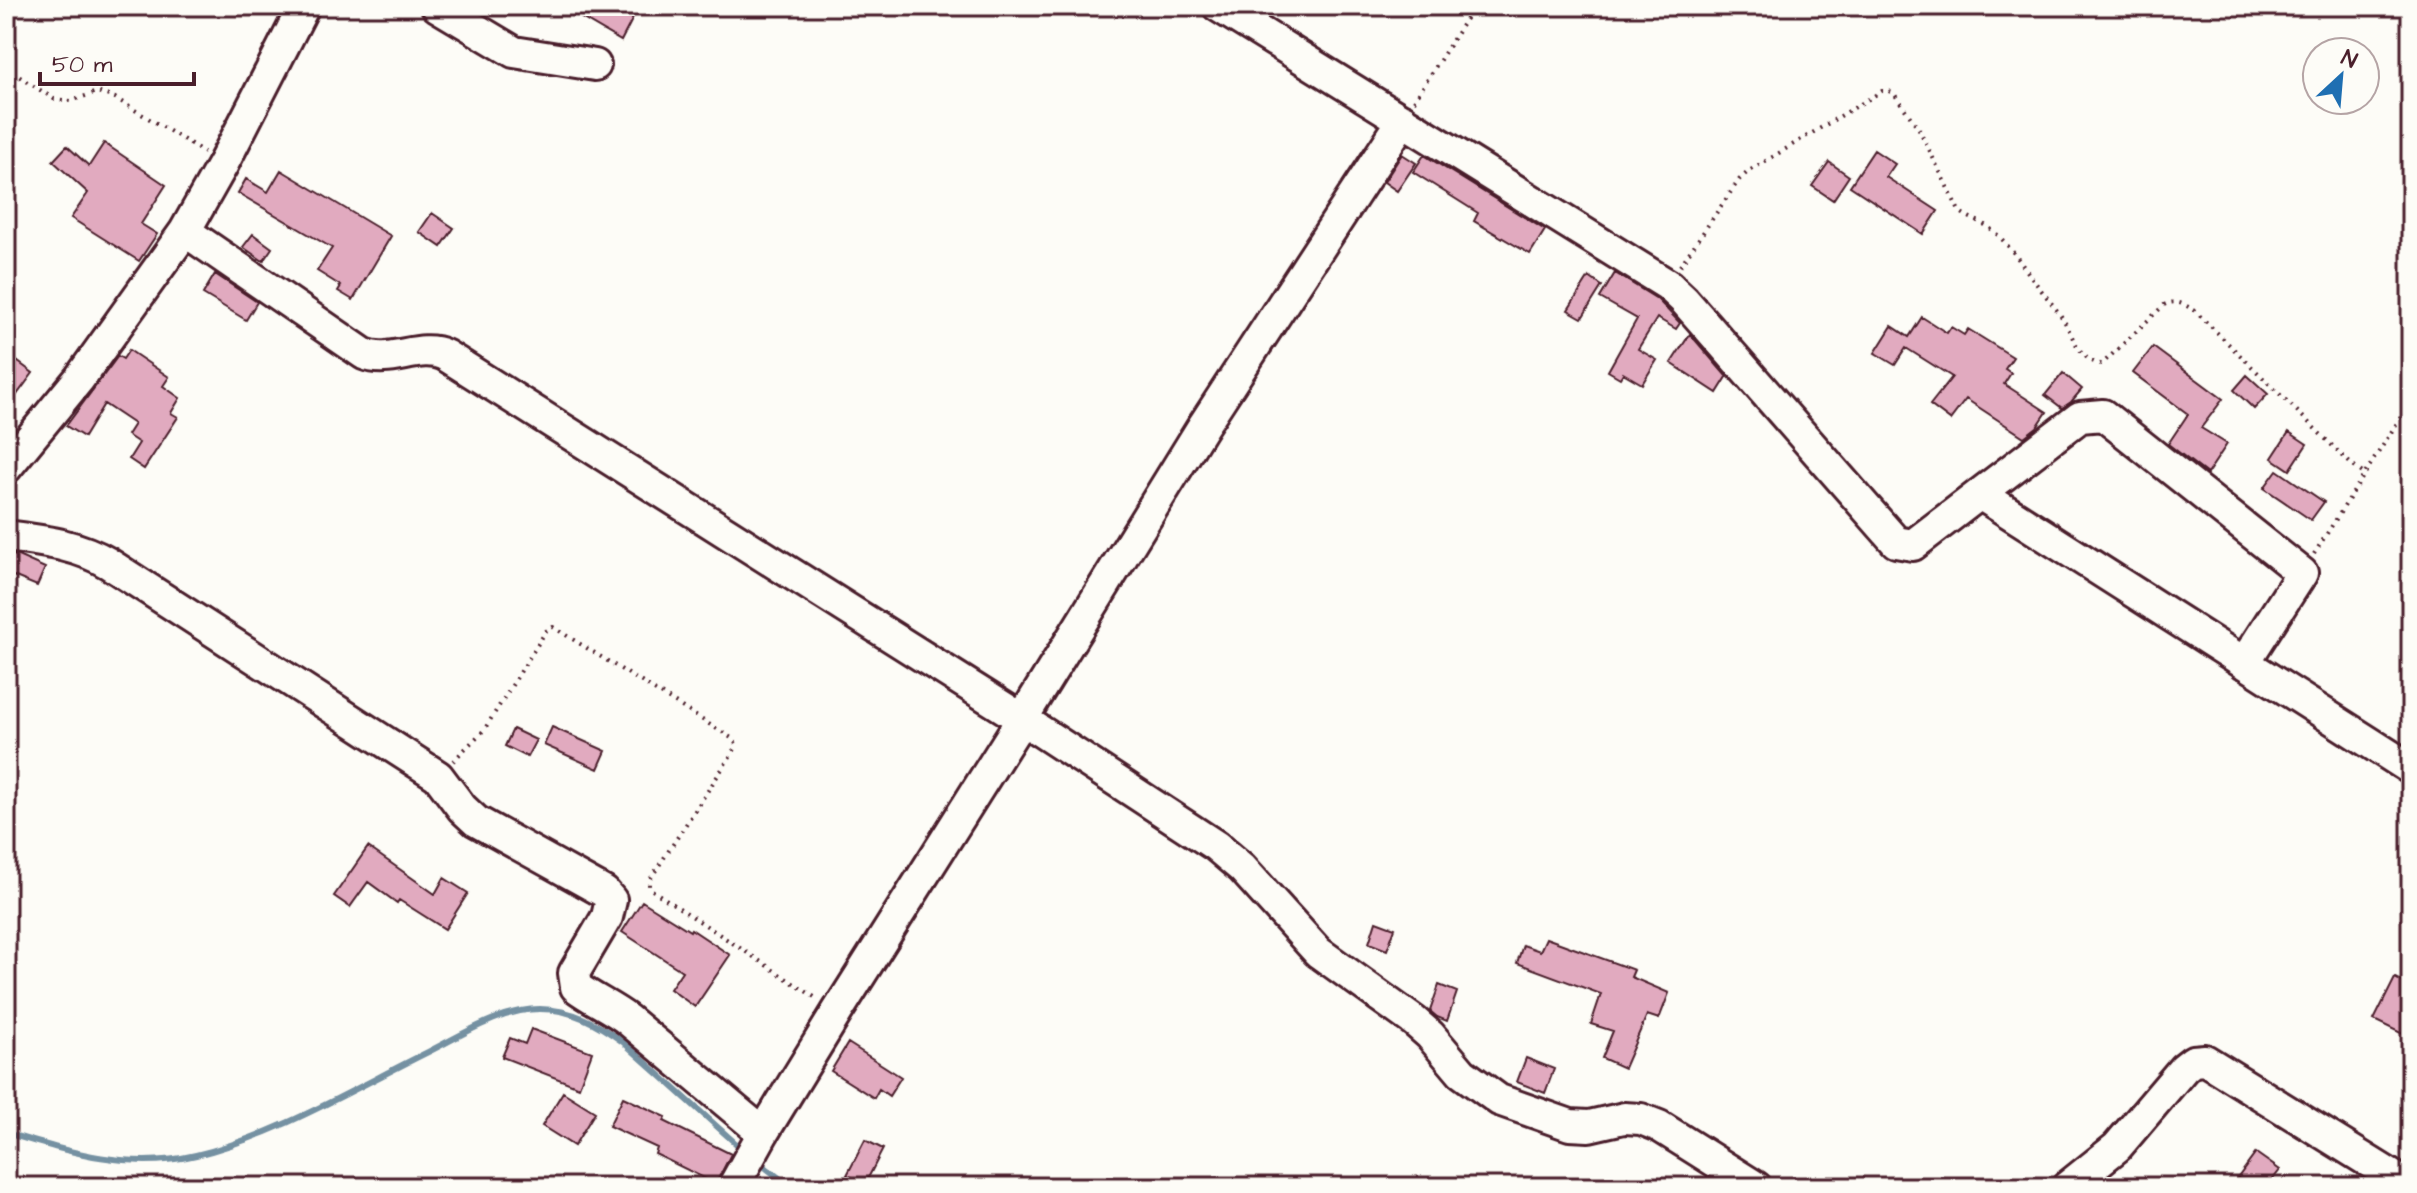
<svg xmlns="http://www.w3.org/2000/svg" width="2417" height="1193" viewBox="0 0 2417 1193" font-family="'Architects Daughter',sans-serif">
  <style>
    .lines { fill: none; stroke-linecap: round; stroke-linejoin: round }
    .stream { stroke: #7591a2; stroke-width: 6 }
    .building { fill: #e1aabf; stroke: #4a1f2b; stroke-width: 2 }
    .minor-casing { stroke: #4a1f2b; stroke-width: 36 }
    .path { stroke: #4a1f2b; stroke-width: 4; stroke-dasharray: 2 6; stroke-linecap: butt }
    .minor { stroke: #fdfcf7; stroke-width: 30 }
  </style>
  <rect width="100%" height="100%" fill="#fdfcf7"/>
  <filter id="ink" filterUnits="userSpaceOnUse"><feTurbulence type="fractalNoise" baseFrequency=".0125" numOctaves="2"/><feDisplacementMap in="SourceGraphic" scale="16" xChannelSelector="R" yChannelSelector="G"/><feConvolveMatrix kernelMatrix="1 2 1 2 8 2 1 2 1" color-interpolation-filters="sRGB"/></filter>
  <g filter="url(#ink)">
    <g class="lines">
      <path class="stream" d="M6,1133c63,19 124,38 190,22 82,-20 157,-66 232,-103 34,-17 73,-43 112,-43 32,0 58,15 83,33l119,107
        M757,1161l34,26"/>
    </g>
    <path class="building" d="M561,6h55l18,10 -13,25z
      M104,143l62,42 -25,39 16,10 -18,27 -68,-43 17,-25 -35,-32 14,-15 22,20z
      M1874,150l21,14 -9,13 52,34 -15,23 -73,-48z
      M1402,154l14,9 -19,28 -13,-9z
      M1424,155l121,75 -15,24 -56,-33 4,-8 -65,-41z
      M1829,162l20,14 -16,24 -21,-14z
      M281,170l110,66 -38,64 -15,-9 3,-5 -24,-15 15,-23 -94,-55 8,-14 22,13z
      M432,213l22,15 -13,19 -22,-15z
      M253,234l19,14 -9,13 -20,-14z
      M1615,273l42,26 23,24 -4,6 -19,-11 -19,31 19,11 -15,24 -19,-11 -3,5 -12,-7 29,-52 -37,-21z
      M215,274l42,28 -11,18 -43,-26z
      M1589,277l13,9 -20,32 -14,-8z
      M1922,317l25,16 4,-6 13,8 4,-6 45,28 -8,12 6,4 -7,11 43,28 -10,15 -13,10 -58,-38 -16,21 -20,-15 22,-28 -46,-29 -11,17 -20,-12 17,-27 17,11z
      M1690,334l37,43 -10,16 -46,-30z
      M2153,347l70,52 -22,29 26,16 -20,30 -39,-30 20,-30 -55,-41z
      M129,350l40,27 -6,9 17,12 -9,15 7,4 -34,52 -15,-10 10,-16 -12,-8 7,-11 -30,-20 -20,33 -18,-11 52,-70 5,3z
      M6,353l27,20 -17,23 -10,-8z
      M2063,373l19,16 -11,13 -9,6 -17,-13z
      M2247,375l21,19 -14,15 -20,-19z
      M2289,432l18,12 -17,26 -18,-12z
      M2277,470l47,32 -13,18 -47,-32z
      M6,554l12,2 27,12 -8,18 -31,-13z
      M552,727l54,24 -8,18 -54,-24z
      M513,729l23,11 -9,17 -22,-11z
      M368,847l67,47 9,-16 24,15 -23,36 -46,-29 -2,3 -29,-21 -18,25 -16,-11z
      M642,901l48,30 1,-2 39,26 -35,52 -25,-18 12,-18 -60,-39z
      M1376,921l19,7 -8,22 -18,-7z
      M1546,938l88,32 -3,7 38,16 -10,26 -12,-4 -23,53 -22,-10 11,-27 -22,-7 10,-30 -84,-31 6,-18 17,6z
      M2395,978l16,8v52l-37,-18z
      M1439,985l18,7 -10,29 -10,-4 -7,-6z
      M531,1029l61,23 -13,35 -77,-30 8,-19 15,6z
      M848,1043l53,34 -12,19 -10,-7 -5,9 -43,-27z
      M1526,1058l28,11 -9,24 -28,-11z
      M563,1092l32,20 -21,34 -32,-20z
      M623,1097l43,20 -2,4 67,33 -15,30 -61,-30 2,-6 -48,-22z
      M865,1140l18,9 -18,35 -18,-9z
      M2256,1153l24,17 -13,17h-36z"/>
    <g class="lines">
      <defs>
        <path id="minor" d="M437,6l77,46 81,13
          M1218,6l450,279 16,15 212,242 17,3 167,-128 23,-2 199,158 -58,90
          M185,231l179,123c27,11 55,-11 81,1l577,364 194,127 26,22 76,84 96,69 16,14 32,38 37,27 71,25 19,1 35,-8 17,1 18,7 97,61
          M6,468l73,-89 106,-148 38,-67 81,-158
          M1980,494l431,275
          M6,536c36,5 70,8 102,27l330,213 24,32 14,13 128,71 7,8 -4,17 -33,56 2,14c16,12 35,20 52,33l135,113
          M733,1187l30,-54 74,-121 185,-293 181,-293 200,-306
          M2067,1187l50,-40 67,-79 9,-7 12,-1 205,127"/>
      </defs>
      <use href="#minor" class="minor-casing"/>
      <path class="path" d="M6,68l48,31 17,2 26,-9 18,6 89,54
        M1414,101l60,-95
        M1680,266l59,-86 10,-9 133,-80h7l6,4 24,34 40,82c10,8 23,10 33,19 16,13 28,32 40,48 10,14 22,27 31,41 10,17 17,43 39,45l62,-59c12,-6 19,-1 30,5l159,156 11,8
        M2314,554l97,-153
        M453,761l31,-31 62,-99 7,-4 180,112 3,5 -1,5 -86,132v7l170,112"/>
      <use href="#minor" class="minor"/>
    </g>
  </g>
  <rect width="2417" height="1193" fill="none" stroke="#fdfcf7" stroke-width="32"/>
  <rect x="16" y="16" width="2385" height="1161" fill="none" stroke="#4a1f2b" stroke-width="3" filter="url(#ink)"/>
  <g transform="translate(2341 76) rotate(26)"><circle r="38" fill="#fdfcf7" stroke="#b5a4a5" stroke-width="2"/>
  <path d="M0-6L14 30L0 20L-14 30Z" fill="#1f6fb2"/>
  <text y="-12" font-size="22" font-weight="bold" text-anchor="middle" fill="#4a1f2b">N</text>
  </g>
  <path d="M40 72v12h154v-12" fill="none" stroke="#4a1f2b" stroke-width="4"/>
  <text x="52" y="72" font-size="24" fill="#4a1f2b" stroke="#fdfcf7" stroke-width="6" paint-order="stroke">50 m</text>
</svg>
